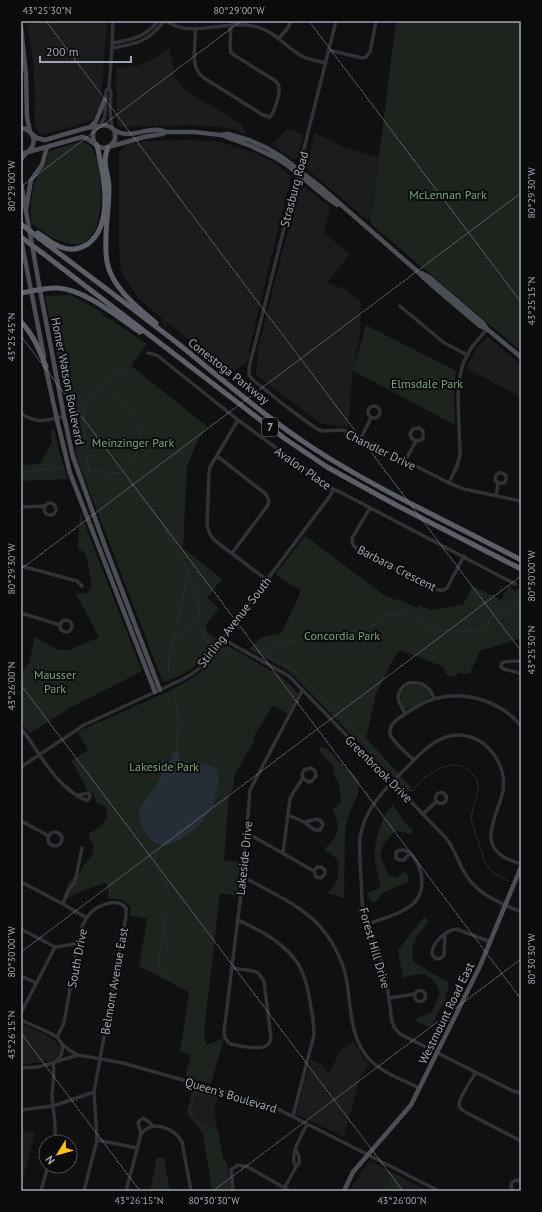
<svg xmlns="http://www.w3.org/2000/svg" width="542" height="1212" viewBox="0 0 542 1212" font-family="'PT Sans',sans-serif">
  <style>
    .built { fill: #1c1c1f }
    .green { fill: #1c241d }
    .water { fill: #252d36 }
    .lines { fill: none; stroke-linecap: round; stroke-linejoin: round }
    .stream { stroke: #252d36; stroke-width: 1 }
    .minor { stroke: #313137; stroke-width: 3.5 }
    .major { stroke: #4c4e56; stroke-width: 4.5 }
    .highway { stroke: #5c5f68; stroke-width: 5 }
    .highway-bridge { stroke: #5c5f68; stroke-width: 5 }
    .ticks { fill: none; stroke: #a0a4b4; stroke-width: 1; stroke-opacity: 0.45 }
    .labels { text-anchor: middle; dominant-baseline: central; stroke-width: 4; stroke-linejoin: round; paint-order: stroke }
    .shield { fill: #0b0b0c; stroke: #737682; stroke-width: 1 }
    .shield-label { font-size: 11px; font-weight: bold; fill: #a0a4b4 }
    .street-label { font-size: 12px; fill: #a0a4b4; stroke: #0b0b0c }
    .park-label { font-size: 12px; fill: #75a17a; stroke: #0b0b0c }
    .neatline { fill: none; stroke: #a0a4b4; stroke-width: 1.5 }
    .ticks-label { font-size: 10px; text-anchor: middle; fill: #a0a4b4 }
  </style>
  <rect width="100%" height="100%" fill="#101012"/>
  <path class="built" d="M27,21h80l-6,82 -8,17 -50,15 -4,-3 -4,-5 -1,-58z
    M169,48l7,31 5,7 6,5 55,34 5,10 -10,-5 -16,-3 -29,-2 -72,2 -3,-5 -1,-54 21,-2 22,-10z
    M287,129l16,5 -6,24 -4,1 -21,-14z
    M315,133l30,15 34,9 -7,57 -5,6 -60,-51v-3z
    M187,140l34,2 36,12 18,9 16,13 -42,174 1,9 -20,15 -92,-76 -17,-27 -2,-22v-97l6,-6 18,-5z
    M304,186l26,21 -6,26 26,21 -23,29 18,6 16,13 -1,32 -7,37 -5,56 -26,-3 -66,-49 2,-27 34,-134 8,-27z
    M487,336l34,29v32l-55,-29 4,-8 6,-11z
    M21,1024l22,9 12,8 5,8 -2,7 -10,5 -27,4z
    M354,1041l9,17 6,6 -9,14 -16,59 -46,-22 -2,-2 1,-3 14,-51 11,6 6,9 13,-24z
    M198,1090l21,6 -5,13 4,22 -15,-6 -6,-6 -5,-8z
    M21,1130l14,3 -14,53z
    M369,1162h3l56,29h-78l10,-17z"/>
  <path class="green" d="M396,21h125v330l-150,-127v-3l-2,-2 3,-5z
    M79,142c11,0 15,7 17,16h2c3,22 11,93 -29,86 -14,-3 -27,-13 -38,-21v-22l3,-16 3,-8 8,-12 4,-13 4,-2z
    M71,295l29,16 2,3 45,30 -16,22 76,60 -10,16 -10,24 -4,82 39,31 -15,19 12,10 -14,18 4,8 9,6c-18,23 -25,32 -54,42l-2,-2 -85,-221 -32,-163z
    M366,325l90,46 -2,16 1,38 -102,-54z
    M54,428l5,24 9,27 -47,2v-15l19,-3 12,-21 -1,-10z
    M80,512l62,159 -72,37 -40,25 -9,-10v-51l8,-9 6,-26 24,13h10l30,-13 -24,-45 5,2 7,-1 5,-6 -6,-33 -8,-6z
    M305,536l79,59 12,6 1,-3 20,10 2,-3 12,5 32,-5 10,-19 28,14 9,-15 2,4 3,2 4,-2 2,-3v52l-41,13 -10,22h-2l-1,1 -8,-1 -5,4 -9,-3 -1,-7 -44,-17 -5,6 -19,38 -10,44 45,49 -4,5 -117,-120 -41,-23 13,-12 19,-4 3,-5 17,-37 -26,-17z
    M223,645l5,1 54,31 16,16 -10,21 -15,-9 -20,33 2,1 -21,37v11l-5,8 -5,66 17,1 -3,34 -18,-3 -16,139 2,13 18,-7 -13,46 -26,-7 6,-22 -11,-3 9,-60 -50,-26 8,-47 -17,-4 1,-8c-7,-7 -12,-10 -22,-8l-2,-16c-14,4 -29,8 -40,16l-4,-2 7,-17 10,-7 3,-7 9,-10 2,-11 -5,-6v-5l11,-7 7,-9 -1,-11 -9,-4 -5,-11 -7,-3v-5l-14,-23 17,-11 -10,-18 12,-6 77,-34 24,-13 12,-9z
    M415,684c7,1 12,5 16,11v2l-23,12 -3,-1c-9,-11 -4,-21 10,-24z
    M319,746l10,4 10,12 20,17 -1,16 -9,18 -4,17 -1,68 -17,-5c12,-10 12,-18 11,-33l-14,-11c15,-12 17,-22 9,-40l8,-7 -2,-19 -4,-5 -2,-12 -12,-13z
    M393,805l12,18 7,6v5l-17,-3 -11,12 -4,13 9,19 9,3 4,-6 5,1 2,8 -26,12 -8,10 -6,-3 -2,-7 14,-6c-3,-13 -8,-27 -6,-40 1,-10 10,-38 18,-42z
    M424,917l5,4 -11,14 -6,13 1,13 17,11 19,10 -3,16 -15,29 -11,-3 -5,-5 16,-6 9,-20c-7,-20 -18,-22 -37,-15l-5,-28z
    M193,1089l5,1 -6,21c7,13 13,14 26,20l5,27 4,5 4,28h-19l-9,-57 -16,-21z
    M157,1157l7,1 6,33h-20z
    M389,1171l17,9 -5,11h-15l-1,-1 5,-13z"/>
  <path class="water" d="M178,751c3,9 4,18 13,21l7,-11 18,7 3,12 -7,29 -13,16 -13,11 -18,10 -10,-2 -8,-3c-3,-7 -9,-15 -11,-23 -4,-18 27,-30 22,-54l2,-3h7l3,-9z"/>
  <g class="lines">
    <path class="stream" d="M162,319l4,5 -1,3
      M102,385c4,6 11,9 17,14 22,20 31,44 8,68
      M86,451c-2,-13 -5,-48 5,-58 10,-10 23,-16 35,-25l2,-3
      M87,454l2,17
      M86,470l3,1 33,2 42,52 5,12 13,22 16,38v8l2,7 -2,13 9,16 7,4
      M21,472l40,-4
      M174,641l24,-25
      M221,648l16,7
      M257,651l30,-9 74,-12 14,-5 7,-9 16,-2h12l8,8 22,9 7,-1 35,2 13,-20 26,-7
      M257,651l36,18 101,102
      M168,678l1,-21 14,-60 2,-13 4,-9
      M174,690l5,32 -3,29
      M402,780l10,11c5,-5 10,-11 15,-15 10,-8 30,-16 40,-7 5,3 10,8 11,14 2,14 -9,26 -6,39l13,40 7,10 16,9
      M158,844c2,11 -4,14 -2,22 1,7 8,12 11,19 2,6 1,15 1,22
      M520,887h1
      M167,915l-8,41v9l14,18"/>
    <path class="minor" d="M166,21c5,3 11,6 17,7 23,4 47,-7 70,-2 24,5 30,20 49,30 7,4 16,5 24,7
      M336,21l-87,347v7l4,5 35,28 29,21 6,2 19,-1 7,2 100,51 15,6 57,12
      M195,29c2,17 -7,37 9,49l59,37 7,2c4,-4 10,-23 9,-29 0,-3 -2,-6 -5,-8l-43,-27 -1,-7 1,-21
      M279,38l9,-10 3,-7
      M113,43c18,-3 33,-6 45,-22
      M112,48c25,-4 37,-7 52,-27
      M329,50l33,8 4,-1 4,-5 6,-31
      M109,87l2,5 -1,18 2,18
      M100,126l5,-10 1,-25 3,-4 3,-39 1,-27
      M400,306l43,36 24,13
      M148,353l5,1 5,2 80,64 82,60 7,7 13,5 175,92
      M368 412a6 6 0 1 1 12 0a6 6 0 1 1-12 0Z
      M21,414c19,10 23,7 43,2
      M238,420l-28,47 -1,6 -2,52 3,9 4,6 53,40
      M361,438l10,-20
      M217,456l49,38 3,7 -1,4 -36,48
      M405,461l11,-20 5,-1 2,-2v-7l-4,-3 -6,1 -3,5 2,5 4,2
      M449,483l8,-17 3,-11 -2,-58 1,-17 4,-16 8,-16 16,-19
      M496,496l2,-13 -3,-3c0,-5 3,-8 7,-7l4,2v5l-2,3h-6
      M44 509a6 6 0 1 1 12 0a6 6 0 1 1-12 0Z
      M21,507l23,-1
      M370,508l-18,30 1,7 3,3 76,39c6,3 9,5 15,1l17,-32
      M21,566l56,15 5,5
      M21,613l39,12
      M60 626a6 6 0 1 1 12 0a6 6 0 1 1-12 0Z
      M223,639l66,37 157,162c7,9 11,20 16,30 12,25 35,34 59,44
      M521,661c-6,1 -14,-1 -19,2l-1,4c5,5 14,3 20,7
      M405,714l-7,-15c1,-23 31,-21 36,0
      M21,729l6,7c16,24 31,51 58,64h3l2,-3 -1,-4 -11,2
      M414,760c-6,-5 -23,-20 -24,-27 -1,-8 6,-13 12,-17 10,-7 21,-14 32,-17 31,-9 67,2 87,27
      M21,767l63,-42 97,-45 11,-6 10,-8 128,-170 3,-6
      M435.5 798a5.5 5.5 0 1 1 11 0a5.5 5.5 0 1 1-11 0Z
      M423,814l14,-13
      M288,815l16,7 11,8h5l3,-5 -1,-3 -4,-3 -14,3
      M21,821l28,15
      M48 839a7 7 0 1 1 14 0a7 7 0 1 1-14 0Z
      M247,833l67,38 2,6 5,1 4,-4v-4l-4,-3h-4l-3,4
      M283,853l7,-54 3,-6 10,-15 -1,-4 2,-4 7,-2 4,3 1,5 -4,5 -4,1 -5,-4
      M521,864c-13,-4 -29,-10 -30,-26 -1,-15 9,-32 12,-47 4,-26 -15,-54 -43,-56 -22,-1 -38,17 -53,32 -20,20 -43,41 -47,71 -1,13 0,26 1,39 1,13 0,27 3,39 5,19 16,36 20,54 3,12 4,24 6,36 1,7 1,15 4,21 2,3 5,6 8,8l111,56 8,2
      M243,877c29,16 64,30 84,58 8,11 16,28 19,42 5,26 3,62 24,83 13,13 33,20 49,28
      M21,882l42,22 24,14
      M63,904l6,-15 6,-7 7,-34
      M237,920c9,3 17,8 25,12 34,20 44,37 49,76 2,9 3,18 3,27l-21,81
      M367,925c15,-7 36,-11 48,-23 18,-21 -3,-61 -19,-50v6l4,2h4l5,-6
      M21,929l34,18 14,-2 10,-3
      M445,934l-1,21 -3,3 -5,1 -4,-5c-1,-10 14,-24 24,-25l35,13
      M232,968l22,3 4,2 6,8 7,57c-1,5 -3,8 -8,9 -5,2 -29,-1 -34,-4 -3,-3 -5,-7 -5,-11l19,-155 7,-87 52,-99
      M21,976l15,7
      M414.5 996a5.5 5.5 0 1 1 11 0a5.5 5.5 0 1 1-11 0Z
      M389,998l26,-4
      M21,1013l34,-66
      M21,1020l29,13 7,4 5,7 7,6 9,5
      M57,1037l7,-14 16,-91c2,-5 4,-10 7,-15 8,-11 29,-21 39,-9v8l-32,176 3,48 -13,51
      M56,1061c6,-6 7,-9 6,-17
      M53,1063c2,12 0,20 -1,31 0,18 6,30 2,48
      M21,1068l17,-1 40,-12 45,8 131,37 18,6 167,85
      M476,1072c-4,7 -17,25 -17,33 0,3 3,5 6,7l56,29
      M21,1110l32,-4 41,-14
      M141,1134l-3,-12 5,-4 5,3 5,5
      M97,1140l40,8
      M296,1167c-8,-11 6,-32 11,-43
      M285,1187l11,-20 3,-4v-7l-3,-5
      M41,1191l7,-25
      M126,1191l15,-57c11,-15 33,-6 41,8l9,49
      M233,1191l-2,-21 7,-5 10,2 42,24
      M513,1191l-2,-5 1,-4 5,-2 4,1"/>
    <path class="major" d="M21,27l5,48 1,42 3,15
      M90,127l6,-6 9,-22
      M21,128c9,1 16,10 11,19 -3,5 -8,7 -11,12
      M113,129c17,13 35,-5 53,3h28l27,3 30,11 25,12 11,7 40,33 10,7
      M31,133l6,5 8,2 41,-12 20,-3 6,3 3,4v8l-5,6
      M221,135l7,-1 21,6 18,8 15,9 40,31 95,83 9,9 54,46 7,3
      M95,143c-4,-7 -2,-13 4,-17
      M21,154l61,-17 4,1 13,9 6,1 39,-11 18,-3 4,-2
      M21,183l19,107 24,126 9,41 32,89 55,144
      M26,209l5,-29 11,-15 5,-18
      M21,239l23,118
      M421,273l8,4 54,46 4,6 34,28
      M45,365l13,59 12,49 85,219
      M344,1191l9,-19 58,-67 69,-139 41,-99"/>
    <path class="highway" d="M108,147c-7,18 1,24 1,42 0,24 -6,49 -2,73 5,26 30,45 49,61
      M38,233c8,5 16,13 26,15 8,3 17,0 24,-4 27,-20 15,-72 9,-99
      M39,238c47,36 95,71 142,108 43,35 86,72 132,102 66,43 139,75 208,112
      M41,252l243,186 43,29 69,38 125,64
      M21,293c11,-2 26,-6 37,-5 28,2 59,29 82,44
      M21,322c12,12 19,29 25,45"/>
    <path class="highway-bridge" d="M21,224l18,14
      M21,237l20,15"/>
  </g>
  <path class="ticks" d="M46,21l475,630M309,21l212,281M21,187l220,-166M21,336l500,663M21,569l500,-376M21,685l382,506M21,952l500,-376M21,1033l119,158M213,1191l308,-232"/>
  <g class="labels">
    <rect class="shield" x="262" y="418" width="16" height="18" rx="3"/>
    <g class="shield-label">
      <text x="270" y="427">7</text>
    </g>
    <g class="street-label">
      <text transform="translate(294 189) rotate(-75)">Strasburg Road</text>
      <text transform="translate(229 371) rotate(38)">Conestoga Parkway</text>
      <text transform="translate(68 381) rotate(79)">Homer Watson Boulevard</text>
      <text transform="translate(381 450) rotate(26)">Chandler Drive</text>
      <text transform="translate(303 468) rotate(35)">Avalon Place</text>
      <text transform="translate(397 568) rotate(27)">Barbara Crescent</text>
      <text transform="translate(234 622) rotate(-52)">Stirling Avenue South</text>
      <text transform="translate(379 769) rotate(45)">Greenbrook Drive</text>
      <text transform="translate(244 858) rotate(-84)">Lakeside Drive</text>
      <text transform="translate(375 948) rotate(74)">Forest Hill Drive</text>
      <text transform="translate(77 958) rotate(-79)">South Drive</text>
      <text transform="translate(114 981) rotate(-80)">Belmont Avenue East</text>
      <text transform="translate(446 1013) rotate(-64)">Westmount Road East</text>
      <text transform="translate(231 1095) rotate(17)">Queen's Boulevard</text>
    </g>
    <g class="park-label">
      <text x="448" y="194">McLennan Park</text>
      <text x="427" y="383">Elmsdale Park</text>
      <text x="133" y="442">Meinzinger Park</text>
      <text x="342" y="635">Concordia Park</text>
      <text x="55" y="674">Mausser<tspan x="55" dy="14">Park</tspan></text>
      <text x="164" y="766">Lakeside Park</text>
    </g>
  </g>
  <rect width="542" height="1212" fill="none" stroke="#0b0b0c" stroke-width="44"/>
  <g transform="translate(58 1154) rotate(233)"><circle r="19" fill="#0b0b0c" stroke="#47484f"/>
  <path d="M0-3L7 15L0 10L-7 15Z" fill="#ffc21a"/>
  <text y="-6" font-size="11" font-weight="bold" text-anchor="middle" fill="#a0a4b4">N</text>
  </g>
  <path d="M40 56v6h91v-6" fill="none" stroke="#a0a4b4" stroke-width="2"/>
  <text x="46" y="56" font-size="12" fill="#a0a4b4" stroke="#0b0b0c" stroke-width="3" paint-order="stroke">200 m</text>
  <rect x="22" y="22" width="498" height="1168" class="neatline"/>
  <g class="ticks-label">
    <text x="47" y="14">43°25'30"N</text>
    <text x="239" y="14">80°29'00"W</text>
    <text transform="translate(11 186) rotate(-90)" y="4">80°29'00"W</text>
    <text transform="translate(531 193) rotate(-90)" y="4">80°29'30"W</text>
    <text transform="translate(531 301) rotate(-90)" y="4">43°25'15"N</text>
    <text transform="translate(11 337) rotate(-90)" y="4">43°25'45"N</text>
    <text transform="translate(11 569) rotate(-90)" y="4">80°29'30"W</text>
    <text transform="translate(531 576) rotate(-90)" y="4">80°30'00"W</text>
    <text transform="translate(531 650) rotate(-90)" y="4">43°25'30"N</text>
    <text transform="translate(11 686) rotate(-90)" y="4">43°26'00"N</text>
    <text transform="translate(11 952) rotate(-90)" y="4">80°30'00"W</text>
    <text transform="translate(531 959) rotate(-90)" y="4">80°30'30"W</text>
    <text transform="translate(11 1035) rotate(-90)" y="4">43°26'15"N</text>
    <text x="139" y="1204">43°26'15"N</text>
    <text x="214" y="1204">80°30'30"W</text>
    <text x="402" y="1204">43°26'00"N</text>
  </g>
</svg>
